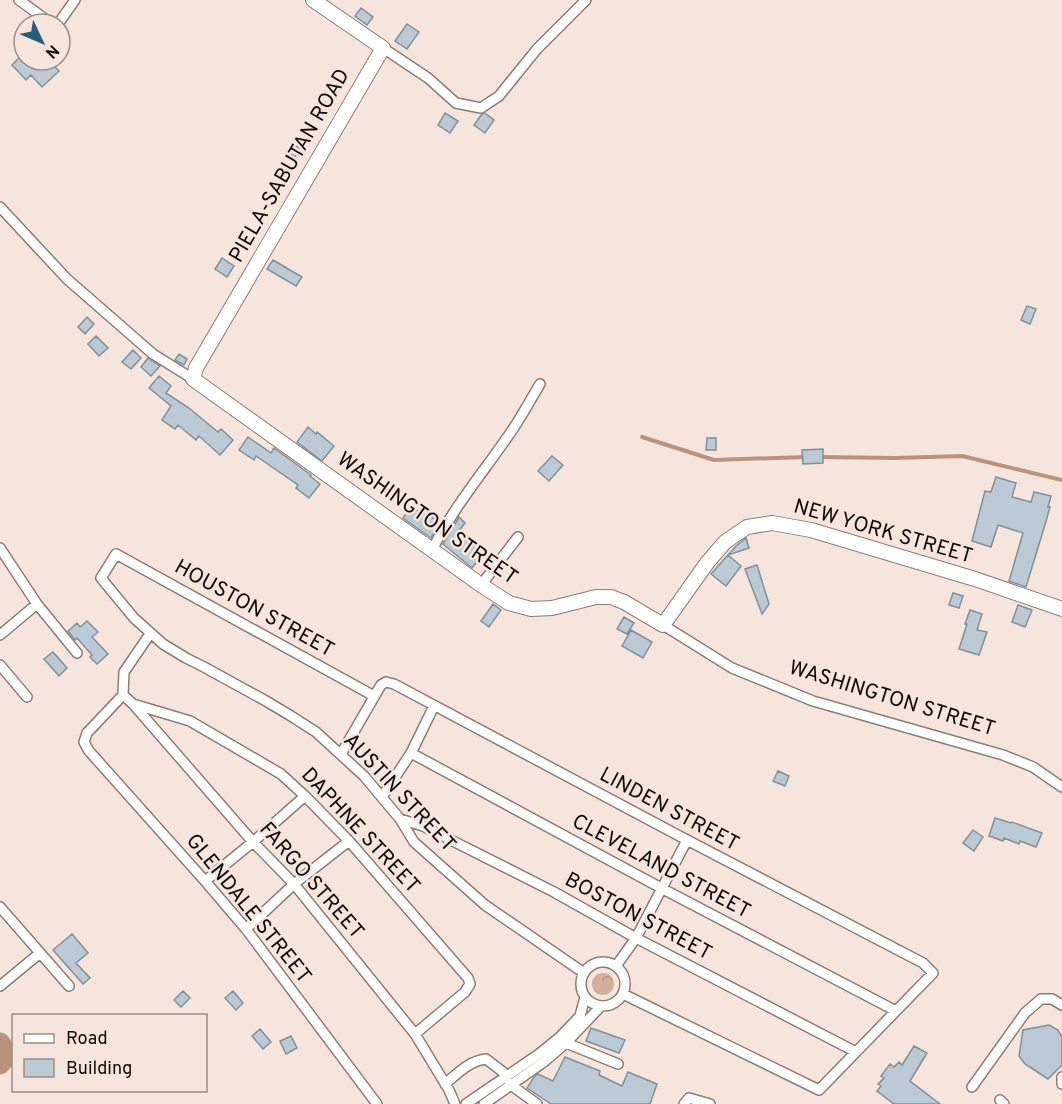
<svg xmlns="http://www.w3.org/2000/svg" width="1062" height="1104" viewBox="0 0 1062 1104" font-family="Overpass,sans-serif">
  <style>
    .park { fill: url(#park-crowns) }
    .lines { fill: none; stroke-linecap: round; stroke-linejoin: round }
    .stream { stroke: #ba937d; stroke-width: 4 }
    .river { stroke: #ba937d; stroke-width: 21 }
    .building { fill: #bbcad5; stroke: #81909a; stroke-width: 1.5 }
    .street-casing { stroke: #8d7e75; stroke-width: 12 }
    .secondary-casing { stroke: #8d7e75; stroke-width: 16 }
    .street { stroke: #fff; stroke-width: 9 }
    .secondary { stroke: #fff; stroke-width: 14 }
    .labels { text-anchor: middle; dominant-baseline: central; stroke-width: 5; stroke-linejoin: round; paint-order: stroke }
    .street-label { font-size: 21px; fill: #100b08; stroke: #f6e5dc }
  </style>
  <defs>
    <pattern id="park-crowns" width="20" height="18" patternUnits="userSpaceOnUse" patternTransform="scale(1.5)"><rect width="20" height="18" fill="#d1b09e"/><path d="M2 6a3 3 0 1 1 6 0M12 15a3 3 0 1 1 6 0" fill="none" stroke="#b29687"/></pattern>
  </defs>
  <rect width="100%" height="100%" fill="#f6e5dc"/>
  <path class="park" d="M592 984a11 11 0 1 1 22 0a11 11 0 1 1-22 0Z"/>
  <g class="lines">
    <path class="stream" d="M642,437l72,23 92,-3
      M819,457l76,1 67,-2 100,24"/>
    <path class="river" d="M0,1043l7,12 -7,9"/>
  </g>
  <path class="building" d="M361,8l12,9 -6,8 -12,-9z
    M407,24l12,8 -12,17 -12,-8z
    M24,53v7h24l11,11 -17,16 -11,-12 -5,5 -14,-15z
    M445,113l13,8 -8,12 -12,-8z
    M485,113l9,7 -9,13 -11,-8 8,-11z
    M293,144l7,5 -5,8 -7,-4z
    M222,258l12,8 -7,11 -12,-8z
    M273,260l29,17 -6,9 -29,-17z
    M1027,306l9,3 -6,15 -9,-4z
    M87,317l7,7 -9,10 -7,-7z
    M96,336l12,12 -9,8 -11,-12z
    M133,350l8,8 -10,11 -9,-7z
    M179,354l8,5 -3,6 -9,-5z
    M148,358l12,8 -9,10 -10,-9z
    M159,376l12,10 -5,7 23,15 29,24 3,-3 12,11 -13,15 -21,-19 -3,4 -18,-15 -3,4 -13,-9 9,-14 -22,-18z
    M308,427l8,7 1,-2 17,14 -12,15 -25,-19z
    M248,437l23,16 3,-5 37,27 -1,1 10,8 -11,14 -13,-10 2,-3 -42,-29 -2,4 -15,-10z
    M707,438h9v12h-10z
    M823,449v14l-20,1 -1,-14z
    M552,456l11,9 -14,16 -11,-10z
    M996,477l20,6 -4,14 19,5 3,-10 17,4 -3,11h2l-3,11 -21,69 -17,-6 14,-48 -25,-8 -7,22 -19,-6 13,-50 6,1z
    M411,506l15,10 2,-2 11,9 -8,15 -28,-20z
    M459,517l6,6 -7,9 26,21 -12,15 -29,-24z
    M746,538l3,10 -21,7 13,11 -15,20 -15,-12 25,-28z
    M757,565l12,39 -7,10 -17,-45z
    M953,593l10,3 -4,12 -10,-3z
    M493,604l8,6 -12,17 -8,-6z
    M1018,605l14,5 -7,17 -13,-5z
    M970,610l12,4 -5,16 10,2 -8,23 -20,-6 8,-25h-2z
    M624,617l10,6 -7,11 -10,-5z
    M87,621l11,11 -6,5 16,17 -11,10 -7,-7 2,-2 -15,-17 -2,2 -7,-9 9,-8 3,4z
    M631,630l21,12 -9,16 -21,-12z
    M53,652l14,16 -8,8 -15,-17z
    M778,771l11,5 -4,10 -12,-5z
    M995,818l16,5 1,-1 30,11 -6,14 -16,-6 -1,3 -15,-6 -1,3 -14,-5z
    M973,830l10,7 -9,14 -11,-8z
    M72,934l16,19 -12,10 14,15 -7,6 -30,-34z
    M183,991l7,7 -9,9 -7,-7z
    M233,991l10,12 -7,7 -11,-12z
    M1049,1025l9,5 4,7v28l-14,14 -23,-15 -6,-8 4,-26z
    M591,1028l34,12 -6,13 -33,-12z
    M260,1029l11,13 -8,7 -11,-13z
    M291,1036l6,12 -11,6 -6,-13z
    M914,1046l13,7 -17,28 30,23h-46l-17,-13 4,-5 -3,-2 6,-6 -3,-2 9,-12 4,3 5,-5 3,3z
    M565,1057l35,14 -1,4 23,11 6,-14 29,12 -7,20h-99l-24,-16 7,-11 4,-3 15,7z"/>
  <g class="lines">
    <defs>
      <path id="street" d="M19,0l33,24
        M58,24l17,-24
        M383,48l45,30 28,25 25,5 18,-12 38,-47 49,-49
        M0,207l67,72 86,75 40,25
        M0,548l37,56 40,49
        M432,550c22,-44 54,-81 81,-121 10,-15 18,-30 27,-45
        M481,585l37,-48
        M663,625l69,43 81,33 190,54 30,12 29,20
        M150,634l-26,38 -1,23 -36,38 -3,9 5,9 116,130 41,48 131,175
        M0,635l37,-31
        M0,665l27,32
        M123,695l10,9 120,138 41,42 121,150 34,56 6,14
        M374,696l-258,-142 -15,24 33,40 29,26 23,14 18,9 62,34 25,15 25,16 48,44 36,43 14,23 71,63 99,68
        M133,704l57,17 91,53 24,22 44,45 119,137 2,6 -5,8 -50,42
        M411,753l252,136 233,122
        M341,754l40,-69 5,-3 8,2 293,156 236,123 10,10 -114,117 -196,-96
        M382,797l29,-44 23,-47
        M400,819l23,7 131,66 82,46 220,114
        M205,881l48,-39 52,-46
        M0,907l69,79
        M246,929l48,-45 55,-43
        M581 984a22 22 0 1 1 44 0a22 22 0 1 1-44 0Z
        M616,966l20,-28 51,-98
        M0,986l40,-33
        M566,1043l52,21
        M1062,1077v7
        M445,1084c13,-11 24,-23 41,-25l17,13 8,13 26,19
        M972,1087l53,-74 16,-14h11l10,6
        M1000,1100l4,4
        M466,1104l73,-50 21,-17 20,-21 5,-19
        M484,1104l61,-43 21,-18 35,-37
        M684,1104l5,-6 21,6"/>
      <path id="secondary" d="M313,0l70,48 -187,320 -3,11 288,206 28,18 22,6 21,-1 44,-11h15l13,5 39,23 44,-62 18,-21 22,-15 25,-4 39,7 164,49 87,30"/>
    </defs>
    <use href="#street" class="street-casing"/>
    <use href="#secondary" class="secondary-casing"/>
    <use href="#street" class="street"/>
    <use href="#secondary" class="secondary"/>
  </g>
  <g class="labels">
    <g class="street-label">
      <text transform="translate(290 166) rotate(-60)">PIELA-SABUTAN ROAD</text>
      <text transform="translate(427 519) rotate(35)">WASHINGTON STREET</text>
      <text transform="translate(883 532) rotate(16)">NEW YORK STREET</text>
      <text transform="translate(254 609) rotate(29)">HOUSTON STREET</text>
      <text transform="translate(892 699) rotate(17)">WASHINGTON STREET</text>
      <text transform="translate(399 793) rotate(47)">AUSTIN STREET</text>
      <text transform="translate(669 810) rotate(28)">LINDEN STREET</text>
      <text transform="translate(360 831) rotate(47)">DAPHNE STREET</text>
      <text transform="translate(661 867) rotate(28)">CLEVELAND STREET</text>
      <text transform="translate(311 881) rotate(49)">FARGO STREET</text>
      <text transform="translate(248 909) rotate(51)">GLENDALE STREET</text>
      <text transform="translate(638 917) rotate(28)">BOSTON STREET</text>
    </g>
  </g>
  <rect x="12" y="1014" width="195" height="78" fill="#f6e5dc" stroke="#9a8e87" stroke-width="1.5"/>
  <rect x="24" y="1034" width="30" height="9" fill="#ffffff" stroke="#9a8e87" stroke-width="1.5"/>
  <text x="66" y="1044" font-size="18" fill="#100b08">Road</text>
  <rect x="24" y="1059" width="30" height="18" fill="#bbcad5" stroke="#9a8e87" stroke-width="1.5"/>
  <text x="66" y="1074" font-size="18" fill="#100b08">Building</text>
  <g transform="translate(42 42) rotate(134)"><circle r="28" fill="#f6e5dc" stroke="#9a8e87" stroke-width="1.5"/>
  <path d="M0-4.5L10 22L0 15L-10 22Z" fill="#2b5d7b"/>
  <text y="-9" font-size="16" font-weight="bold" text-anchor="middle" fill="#100b08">N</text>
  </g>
</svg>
